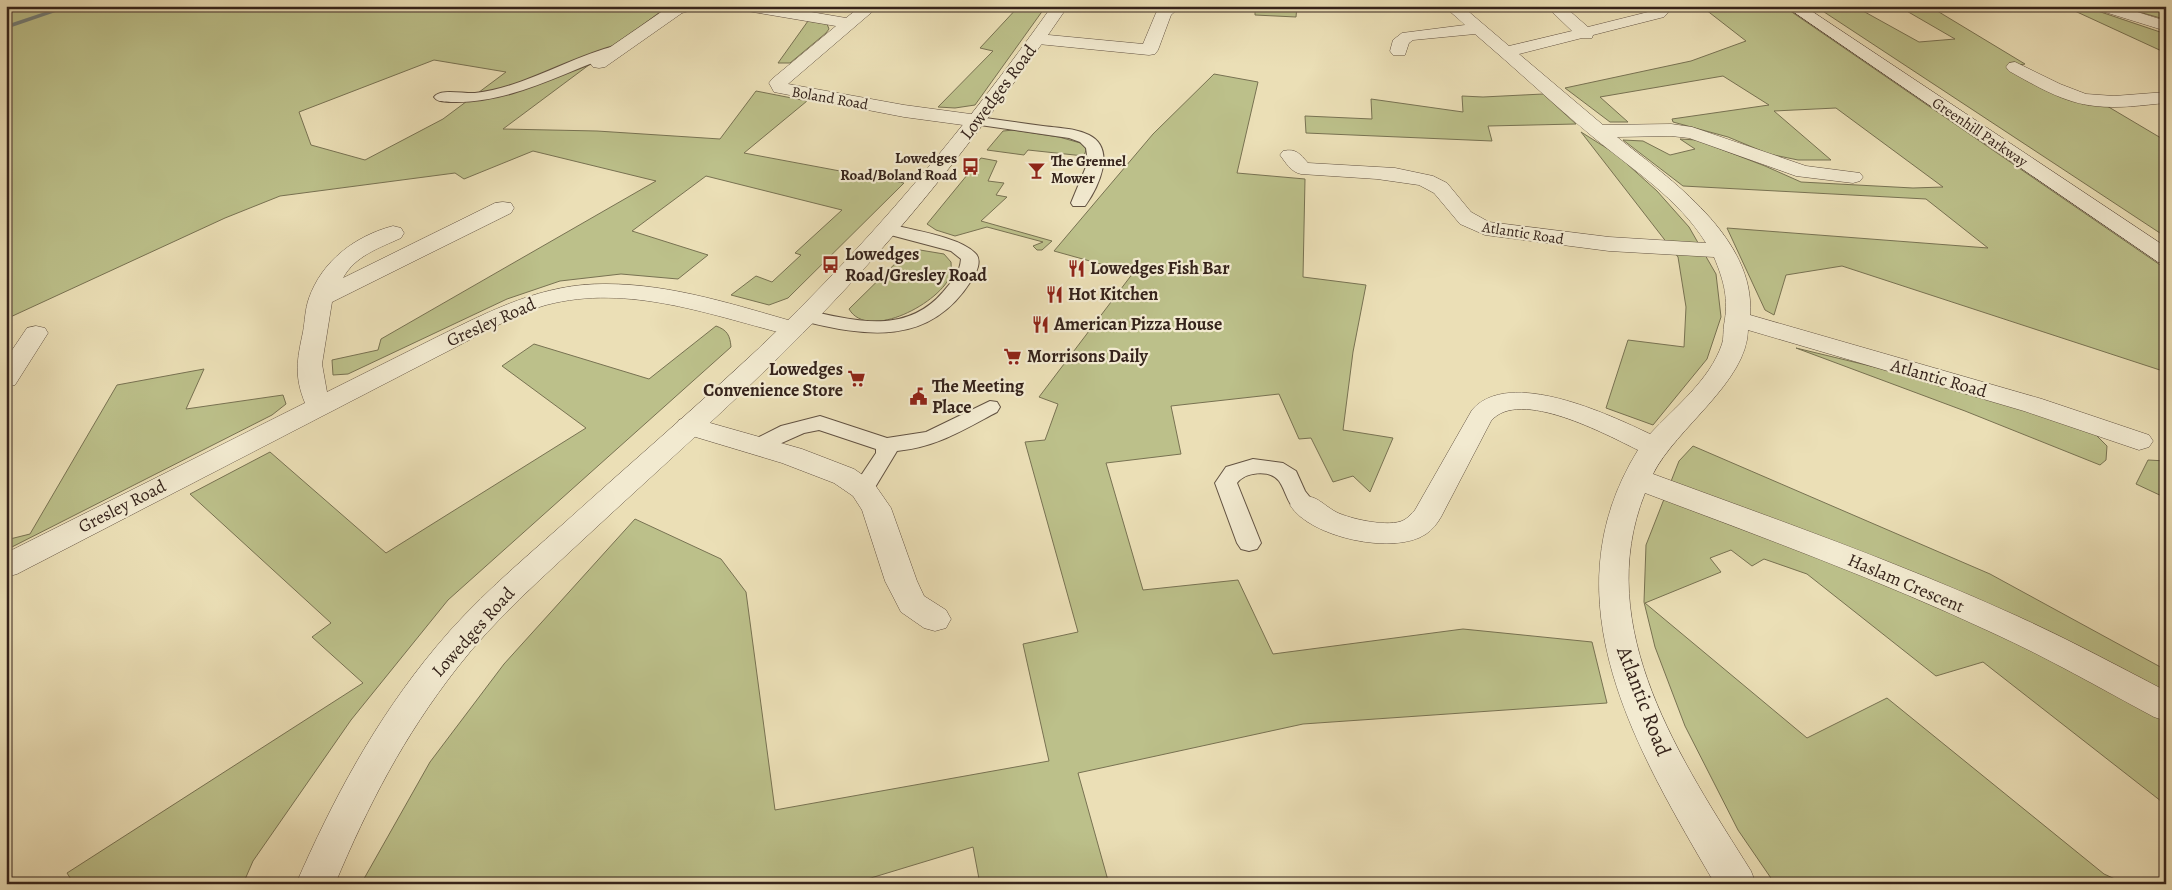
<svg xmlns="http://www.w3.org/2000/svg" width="2172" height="890" viewBox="0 0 2172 890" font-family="Alegreya,serif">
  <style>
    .green { fill: #bcc08a; stroke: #787252; fill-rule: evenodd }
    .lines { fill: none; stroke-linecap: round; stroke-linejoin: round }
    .stream { fill: #737e79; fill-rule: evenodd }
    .service-casing { stroke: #625242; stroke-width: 2 }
    .minor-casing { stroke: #625242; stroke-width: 1 }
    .tertiary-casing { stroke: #625242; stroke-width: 1 }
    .secondary-casing { stroke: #35231b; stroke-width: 1 }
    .service { fill: #f2ead0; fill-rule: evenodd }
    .minor { fill: #f2ead0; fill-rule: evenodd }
    .tertiary { fill: #f2ead0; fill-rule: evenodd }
    .secondary { fill: #f2ead0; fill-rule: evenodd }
    .labels { text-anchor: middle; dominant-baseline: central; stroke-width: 4.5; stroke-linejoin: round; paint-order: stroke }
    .far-street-label { font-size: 15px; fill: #35231b; stroke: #f2ead0 }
    .far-poi-label { font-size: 15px; font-weight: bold; fill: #35231b; stroke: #f2ead0; text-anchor: end }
    .street-label { font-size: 18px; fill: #35231b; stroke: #f2ead0 }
    .poi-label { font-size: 18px; font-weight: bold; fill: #35231b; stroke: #f2ead0; text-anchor: start }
    .near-street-label { font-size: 21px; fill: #35231b; stroke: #f2ead0 }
  </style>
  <rect width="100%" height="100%" fill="#ebdfb6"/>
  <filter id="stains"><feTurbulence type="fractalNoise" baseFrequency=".004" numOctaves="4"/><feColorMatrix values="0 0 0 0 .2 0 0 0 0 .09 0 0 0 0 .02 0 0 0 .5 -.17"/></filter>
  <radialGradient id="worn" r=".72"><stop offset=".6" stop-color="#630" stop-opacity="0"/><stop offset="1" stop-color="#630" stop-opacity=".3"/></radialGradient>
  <path class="green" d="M6,6h662l-165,123 94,2 123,8 36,-48 51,10 -63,52 160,30 -116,115 -19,7 -38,-10 25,-19 16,6 29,-27 -6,-2 47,-43 -136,-34 -74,55 76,24 -30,24 -57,-5 -61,7 -53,18 -159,75 -15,1 -1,-15 46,-10 3,-11 275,-158 -123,-30 -69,28 -9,-6 -175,23 -55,22 -219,101zM434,60l72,12 -63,47 -78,41 -54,-15 -12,-33z
    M1019,6h27l-71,99 -20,3 -17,-1 55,-56 -13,-3z
    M1255,6h42l-1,11 -41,-2z
    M1701,6h82l383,263v103l-324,-106 -56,9 -12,40 -9,-5 -38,-82 261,20 -62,-49 -243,-13 -60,-46 20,1 27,14 25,-6 -15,-10 17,1 68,26 36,16 112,6 30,-1 -107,-79 -62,3 57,49h-33l-29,-6 -41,-17 -55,-15 -1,-3 97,-14 -46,-29 -123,21 28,25h-18l-45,-34 126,-27 55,-20z
    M1815,6h39l65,36 36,-3 -57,-33h31l96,58 -19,3 30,18 71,21 59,35v96z
    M2064,6h19l83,28v19z
    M2118,6h48v14l-2,-1z
    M808,21l19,3 2,5 -3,4 -36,30h-12z
    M1214,74l44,8 -21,91 68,6 -2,98 63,8 -13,67 -10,78 50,8 -23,54 -17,-16 -20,6 -22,-44 -12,1 -20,-45 -108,12 10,48 -75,9 37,127 95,-10 35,74 190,-25 129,13 15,61 -304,21 -225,49 31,111h-129l-7,-37 -122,37h-490l69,-122 74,-98 131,-145 86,40 25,33 29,218 274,-49 -26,-117 55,-12 -53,-190 20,-2 13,-36 -19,-7 94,-124 -79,-22 99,-117z
    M1543,94l33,30 -88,2 4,15 -186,-8 -1,-17 67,3 -1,-20 92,13 -1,-16 21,1z
    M1014,130l45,7 25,7 2,6 -2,6 -56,-6 -4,5 -37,-5 16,-19z
    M1581,132l35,22 41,37 32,36 27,47 5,43 -14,42 -54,66 -47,-17 22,-68 56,7 2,-40 -8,-50z
    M981,158l16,3 -9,20 16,2 -8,12 11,2 -26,24 71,20 -10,9h-5l-4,-4 10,-4 -56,-15 -32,9 -19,-6 -9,-6z
    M920,250l24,4 7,8c0,4 1,9 0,12 -9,28 -83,68 -102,35l58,-57z
    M716,326c11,4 14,9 15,21l-283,253 -97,120 -98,141 -10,23h-169l-7,-11 296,-190 -51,-46 19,-14 -141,-129 80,-42 116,101 200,-125 -84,-62 32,-22 115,35z
    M1796,348l91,22 168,49 40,15 12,12 -1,14 -6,5 -135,-54z
    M204,369l-18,40 97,-14 3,9 -14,11 -266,135v-10l24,-6 87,-149z
    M1693,446l297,128 176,96v135l-183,-143 -47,14 -129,-102 -43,-15 -12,7 -21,-16 -21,8 11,14 -76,31 162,135 80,-40 217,176 22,10h-351l-37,-54 -53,-104 -30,-79 -11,-45 2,-57 33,-84z
    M2148,460l18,1v37l-30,-14z"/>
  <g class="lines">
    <path class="stream" d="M63,6h10l-67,23v-4z"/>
    <defs>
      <path id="service" d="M618,45l5,1 2,3 -2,3c-57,18 -110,52 -172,50 -6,-1 -13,1 -17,-5 6,-9 30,-3 41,-4 51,-6 94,-36 143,-48z
        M978,117c22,3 44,6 65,9 15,2 32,2 46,9 28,14 9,53 -4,71h-12l-2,-3 17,-41 -2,-14 -6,-6 -11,-4 -96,-14 -2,-3 2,-3z
        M889,224c23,6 71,13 86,29 8,7 1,21 -4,28 -42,66 -105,56 -172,39l-2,-4 2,-4 7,-2c49,11 100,25 137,-18 9,-11 17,-19 18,-33l-10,-8 -68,-18 -2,-4 2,-4z
        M990,401l7,1 3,5 -3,5c-34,18 -60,35 -100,39l-26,43 -8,3 -8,-3 -3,-5 24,-36v-4l-57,-19 -15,3 -45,20 -8,-2 -3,-5 3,-5 30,-15 39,-10 67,22 39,-6z
        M1253,459l30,4 13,8 9,20 11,14 -3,6c-25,7 -24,-16 -34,-30 -9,-12 -34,-9 -42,2l24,60 -4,6 -8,2 -8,-2 -4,-6 -22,-60 11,-16z"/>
      <path id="minor" d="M670,6h28l-2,3 -14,4 -77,54 -6,1 -6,-1 -3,-4 3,-4z
        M739,6h37l70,12 15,-12h18l-91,78 116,21 74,10 7,2 2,4 -2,4 -7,2 -74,-10 -130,-25 -5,-9 3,-4 64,-53 -89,-15 -6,-2z
        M1163,6h18l-10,9 -13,35 -3,4 -6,1 -111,-11 -6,-1 -2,-4 2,-4 6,-1 105,10 13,-31z
        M1444,6h18l47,40 63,-15 -26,-25h18l24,21 64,-16 5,-5h14l1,2 -8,9 -71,18 -1,3h-10l-63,16 84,71 68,-1 21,3 114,39 54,7 3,4 -3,4 -7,2 -57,-7 -107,-38 -18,-2 -54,1c53,42 139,101 133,178l292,84 107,36 4,6 -4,6 -10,3 -115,-39 -276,-81c-1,52 -72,98 -95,144 122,45 245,88 364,142 51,23 99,49 149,75v30l-12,-4c-54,-29 -106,-59 -161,-84 -113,-53 -231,-96 -348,-140 -54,135 37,268 106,378l5,13h-41c-77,-132 -170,-284 -77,-434 -31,-15 -119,-63 -147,-29l-50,96c-4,7 -9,13 -15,17 -32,22 -117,3 -136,-29l5,-7c20,-6 25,5 41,14 14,7 54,16 68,8 4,-2 8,-7 11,-10l57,-100c37,-43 138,5 178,24 25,-27 60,-54 72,-90 2,-6 1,-13 2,-19 5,-26 0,-44 -10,-68l-105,-6 -124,-16 -25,-11 -26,-31 -15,-8 -42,-6 -76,-5c-10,-2 -15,-11 -21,-19l3,-4c13,-3 17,3 25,12l87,5 38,8 14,7 24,29 18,10 120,15 97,6c-27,-44 -74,-74 -113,-106 -40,-33 -78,-69 -118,-103l-62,6 -4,3 -4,12h-12l-3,-4 3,-11 9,-7 63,-8z
        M2093,6h25l48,15v10l-71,-22z
        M2015,62l45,22 26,10 28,2 52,-4v11c-23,2 -47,6 -71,3 -31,-3 -59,-20 -86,-35l-3,-4 3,-4z
        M503,202l8,1 3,5 -3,5 -179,89 -10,62 5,28c36,-18 72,-36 108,-54 55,-27 108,-55 171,-54 67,0 132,22 196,40l3,5 -3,5 -9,2c-80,-20 -164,-53 -247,-31 -12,3 -24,9 -36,14l-493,255 -11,3v-24l299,-150c-11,-27 -8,-43 -2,-71 2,-11 2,-23 6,-34 13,-37 46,-62 84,-72l8,2 3,5 -3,5c-22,10 -46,18 -58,40l152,-75z
        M36,326l9,2 3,5 -33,52 -9,2v-28l21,-31z
        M689,417l113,32 52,20 19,13 18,26 26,73 7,15 22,14 5,9 -5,9 -11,3 -11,-3 -23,-16 -16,-31 -23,-71 -9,-14 -19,-13 -52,-20 -103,-31 -3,-6 3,-6z"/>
      <path id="tertiary" d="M1052,6h16c-80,117 -166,228 -266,328 -69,70 -143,135 -215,202 -45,42 -92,83 -130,132 -53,68 -89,137 -122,216h-39c37,-85 80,-165 140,-237 37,-45 82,-83 126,-122 65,-59 132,-116 196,-176 110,-104 206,-219 294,-343z"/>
      <path id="secondary" d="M1785,6h19l362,241v17l-8,-2z"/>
    </defs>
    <use href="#service" class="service-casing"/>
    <use href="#minor" class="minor-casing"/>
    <use href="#tertiary" class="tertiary-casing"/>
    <use href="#secondary" class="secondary-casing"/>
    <use href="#service" class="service"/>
    <use href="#minor" class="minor"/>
    <use href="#tertiary" class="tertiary"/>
    <use href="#secondary" class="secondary"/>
  </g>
  <defs>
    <symbol id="bus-bare" viewBox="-9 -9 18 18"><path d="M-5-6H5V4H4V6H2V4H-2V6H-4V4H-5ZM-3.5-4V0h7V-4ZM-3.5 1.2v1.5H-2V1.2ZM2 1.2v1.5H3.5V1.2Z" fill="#8f2418" stroke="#f2ead0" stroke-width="2.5" paint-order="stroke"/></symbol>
    <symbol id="bar-bare" viewBox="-9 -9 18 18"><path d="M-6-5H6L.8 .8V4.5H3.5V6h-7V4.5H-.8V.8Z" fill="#8f2418" stroke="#f2ead0" stroke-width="2.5" paint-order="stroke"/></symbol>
    <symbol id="restaurant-bare" viewBox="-9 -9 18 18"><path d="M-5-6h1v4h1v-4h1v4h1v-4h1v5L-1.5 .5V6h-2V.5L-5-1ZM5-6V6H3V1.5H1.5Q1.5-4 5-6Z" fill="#8f2418" stroke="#f2ead0" stroke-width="2.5" paint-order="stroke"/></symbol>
    <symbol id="supermarket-bare" viewBox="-9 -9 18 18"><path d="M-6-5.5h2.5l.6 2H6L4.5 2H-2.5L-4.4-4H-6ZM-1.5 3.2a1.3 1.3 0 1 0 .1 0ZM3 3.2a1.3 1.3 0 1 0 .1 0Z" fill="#8f2418" stroke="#f2ead0" stroke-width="2.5" paint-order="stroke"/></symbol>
    <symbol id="civic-bare" viewBox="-9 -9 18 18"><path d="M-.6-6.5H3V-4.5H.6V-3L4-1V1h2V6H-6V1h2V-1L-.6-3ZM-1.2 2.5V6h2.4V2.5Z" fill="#8f2418" stroke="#f2ead0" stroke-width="2.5" paint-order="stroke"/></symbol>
  </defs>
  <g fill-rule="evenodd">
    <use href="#bus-bare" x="958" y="154" width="25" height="25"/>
    <use href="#bar-bare" x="1024" y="158" width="25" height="25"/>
    <use href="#bus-bare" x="818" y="252" width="25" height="25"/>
    <use href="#restaurant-bare" x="1064" y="256" width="25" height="25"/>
    <use href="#restaurant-bare" x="1042" y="282" width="25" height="25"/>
    <use href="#restaurant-bare" x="1028" y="312" width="25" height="25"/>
    <use href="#supermarket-bare" x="1000" y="344" width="25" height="25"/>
    <use href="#supermarket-bare" x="844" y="366" width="25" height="25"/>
    <use href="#civic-bare" x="906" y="384" width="25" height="25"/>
  </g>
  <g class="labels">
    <g class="far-street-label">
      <text transform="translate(830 98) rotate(10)">Boland Road</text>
      <text transform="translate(1980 132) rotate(34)">Greenhill Parkway</text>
      <text transform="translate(1523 233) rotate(9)">Atlantic Road</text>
    </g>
    <g class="far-poi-label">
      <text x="957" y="158">Lowedges<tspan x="957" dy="17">Road/Boland Road</tspan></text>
      <text x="1051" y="161" text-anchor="start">The Grennel<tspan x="1051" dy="17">Mower</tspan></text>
    </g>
    <g class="street-label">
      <text transform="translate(998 92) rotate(-53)">Lowedges Road</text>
      <text transform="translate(491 322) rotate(-24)">Gresley Road</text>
      <text transform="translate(1939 378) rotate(16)">Atlantic Road</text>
      <text transform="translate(122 506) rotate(-27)">Gresley Road</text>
      <text transform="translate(1906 583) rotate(23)">Haslam Crescent</text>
      <text transform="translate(473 632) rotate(-48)">Lowedges Road</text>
    </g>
    <g class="poi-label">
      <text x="845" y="254">Lowedges<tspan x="845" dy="21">Road/Gresley Road</tspan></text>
      <text x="1090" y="268">Lowedges Fish Bar</text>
      <text x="1068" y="294">Hot Kitchen</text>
      <text x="1054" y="324">American Pizza House</text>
      <text x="1027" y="356">Morrisons Daily</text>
      <text x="843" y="369" text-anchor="end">Lowedges<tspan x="843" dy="21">Convenience Store</tspan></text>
      <text x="932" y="386">The Meeting<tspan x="932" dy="21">Place</tspan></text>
    </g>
    <g class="near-street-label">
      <text transform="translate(1644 701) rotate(69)">Atlantic Road</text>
    </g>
  </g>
  <rect width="2172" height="890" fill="none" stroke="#ebdfb6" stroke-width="25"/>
  <rect x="8" y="8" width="2157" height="875" fill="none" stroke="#35231b" stroke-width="2.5"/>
  <rect x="12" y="12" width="2147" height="865" fill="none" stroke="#35231b"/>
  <rect width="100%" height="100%" filter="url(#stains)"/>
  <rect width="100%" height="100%" fill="url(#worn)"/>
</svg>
